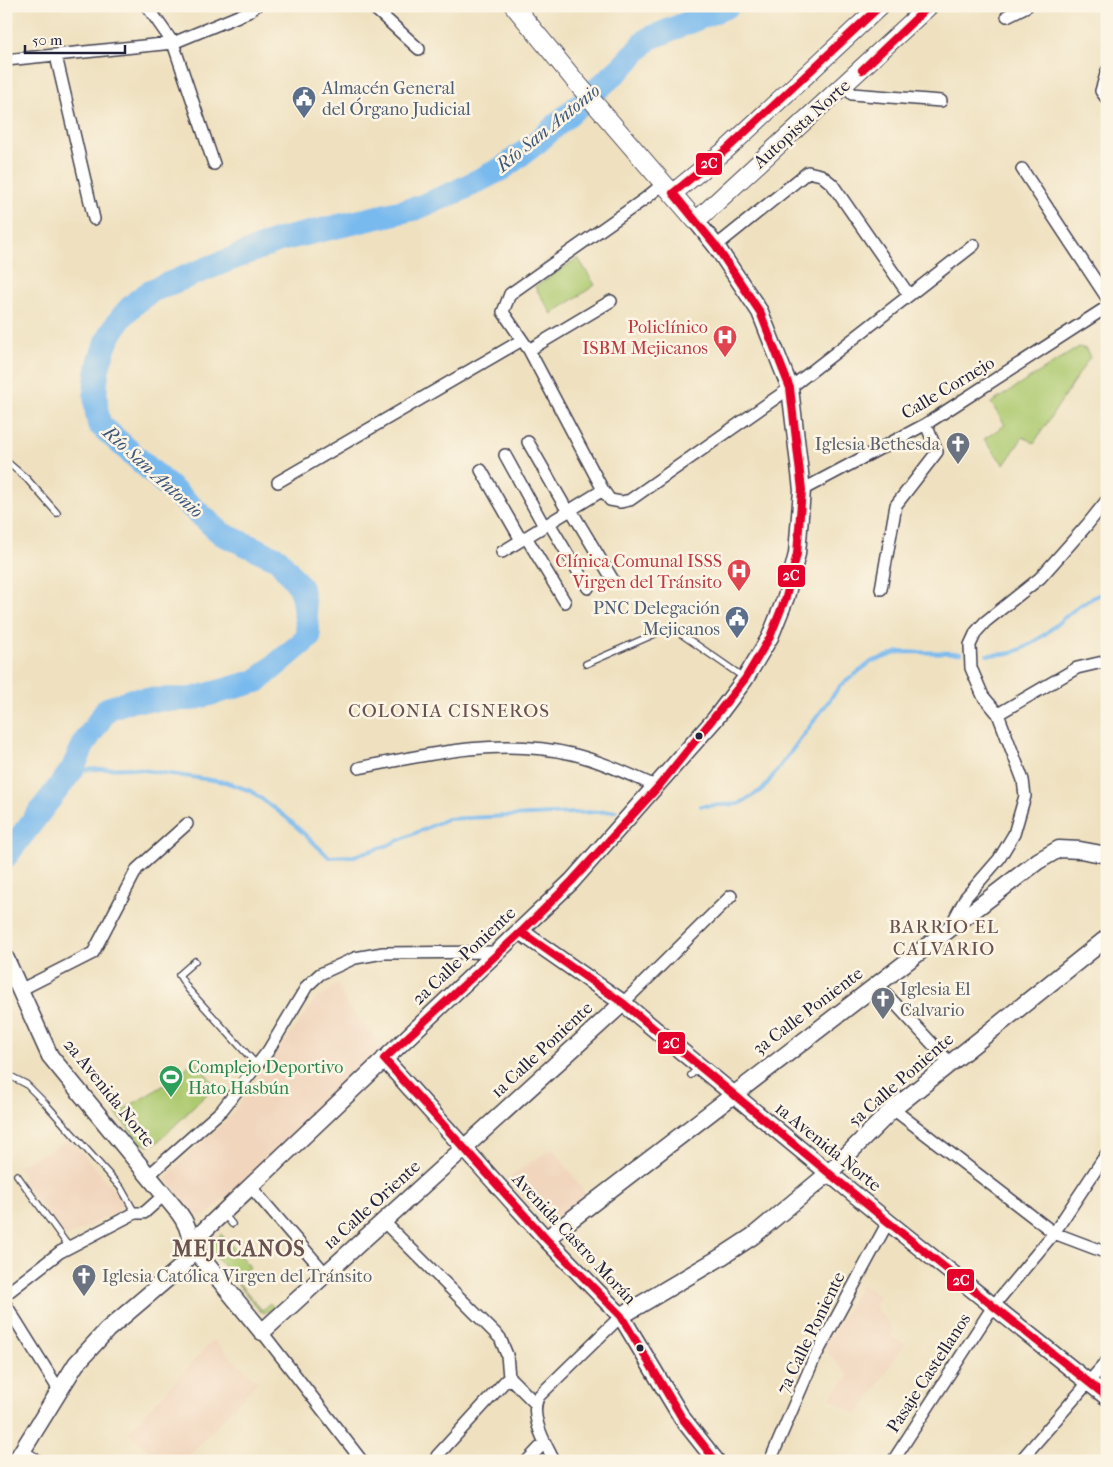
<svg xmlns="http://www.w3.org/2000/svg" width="1113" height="1467" viewBox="0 0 1113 1467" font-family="'IM FELL French Canon',serif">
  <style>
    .built { fill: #f1d5bd }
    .green { fill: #aeca71; stroke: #687656 }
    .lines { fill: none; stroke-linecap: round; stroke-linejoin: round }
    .stream { stroke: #79baee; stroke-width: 4 }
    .river { stroke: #79baee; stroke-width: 24 }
    .lane-casing { stroke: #413f4f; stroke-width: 8 }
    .street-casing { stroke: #413f4f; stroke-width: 14 }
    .secondary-casing { stroke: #413f4f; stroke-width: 19 }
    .primary-casing { stroke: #413f4f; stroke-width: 20 }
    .lane { stroke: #fff; stroke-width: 5.5 }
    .street { stroke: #fff; stroke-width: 11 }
    .secondary { stroke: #fff; stroke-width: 16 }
    .primary { stroke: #fff; stroke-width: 18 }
    .bus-1-casing { stroke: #fcf5e5; stroke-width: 11 }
    .bus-1 { stroke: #e4002b; stroke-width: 8 }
    .bus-dot { fill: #22223b; stroke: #fcf5e5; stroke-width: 2 }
    .labels { text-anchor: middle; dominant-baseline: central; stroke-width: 5; stroke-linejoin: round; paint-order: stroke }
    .service-label { font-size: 18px; fill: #4e5e75; stroke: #fcf5e5; text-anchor: start }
    .street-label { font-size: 18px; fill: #22223b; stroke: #fcf5e5 }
    .health-label { font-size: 18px; fill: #be3a42; stroke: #fcf5e5; text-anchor: end }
    .worship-label { font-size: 18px; fill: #5b616d; stroke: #fcf5e5; text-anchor: start }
    .leisure-label { font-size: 18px; fill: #27864d; stroke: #fcf5e5; text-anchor: start }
    .water-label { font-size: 19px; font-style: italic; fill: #40577a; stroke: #fcf5e5 }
    .neighbourhood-label { font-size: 19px; letter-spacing: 1px; fill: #695250; stroke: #fcf5e5 }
    .district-label { font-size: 22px; font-weight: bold; letter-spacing: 1px; fill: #695250; stroke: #fcf5e5 }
    .line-badge { stroke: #fcf5e5; stroke-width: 2 }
    .badge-label { font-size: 14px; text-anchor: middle; font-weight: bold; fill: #fff }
  </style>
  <rect width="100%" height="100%" fill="#fcf5e5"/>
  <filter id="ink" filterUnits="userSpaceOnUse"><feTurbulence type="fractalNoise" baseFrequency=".02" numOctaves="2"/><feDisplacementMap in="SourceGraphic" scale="10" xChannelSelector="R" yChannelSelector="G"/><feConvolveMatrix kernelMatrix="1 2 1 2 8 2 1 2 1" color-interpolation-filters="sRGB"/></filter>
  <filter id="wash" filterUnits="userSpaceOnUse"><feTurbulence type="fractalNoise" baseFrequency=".0096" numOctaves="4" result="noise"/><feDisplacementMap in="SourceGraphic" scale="20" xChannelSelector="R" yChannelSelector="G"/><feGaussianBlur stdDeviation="1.12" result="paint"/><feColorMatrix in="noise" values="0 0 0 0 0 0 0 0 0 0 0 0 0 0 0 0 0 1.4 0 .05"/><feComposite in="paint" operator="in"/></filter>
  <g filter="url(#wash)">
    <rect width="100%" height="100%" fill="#efe1c0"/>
    <path class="built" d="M338,983l7,19 32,38 9,8 -178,166 -6,2 -6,-2 -27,-32 -2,-5 3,-5 59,-54 89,-122 2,2z
      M70,1140l43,48 10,15 -7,10 -50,24 -44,-58 1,-5 -6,-8z
      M553,1148l35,49 -38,25 -8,-4 -35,-40z
      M861,1285l19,10 -5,11 19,25 -3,5 14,8 -47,71 -29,-17 20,-22 -23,-25 -5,-3 15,-19z
      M213,1340l45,42 -74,79h-25l-31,-29z"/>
    <path class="green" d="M578,258l17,27 -43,29 -17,-27z
      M1079,347l7,2 4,8 -56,86 -11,-6 -19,28 -20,-26 21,-14 -14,-22z
      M194,1058l21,28 -57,56 -11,4 -7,-4 -24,-28 65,-39z
      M221,1234l29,33 -14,13 26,30 8,-7 5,5 -11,5 -5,-3 -48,-59 -1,-6z"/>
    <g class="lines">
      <path class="stream" d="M987,655c8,-1 19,0 27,-3 35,-12 56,-49 93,-60
        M72,770l57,-2 96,14 26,9 36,27 42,39 25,-1 32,-10 61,-27 169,-8
        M701,806l38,-2 24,-15 77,-103 31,-24 28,-10 62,1"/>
      <path class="river" d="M6,856l66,-86 13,-28 22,-33 25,-9 60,-1 65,-18 52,-44 -8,-49 -23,-29 -56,-25 -123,-110c-12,-53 8,-106 54,-134l126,-50 138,-32 41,-17 45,-23 32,-24 86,-76 27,-29 80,-33"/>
    </g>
  </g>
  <g filter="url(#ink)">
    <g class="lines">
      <defs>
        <path id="lane" d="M6,461l21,18 30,34
          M586,664l85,-37 72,50
          M195,961l-16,14 9,14 69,76
          M6,1074l20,10 19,19 76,85 14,25
          M691,1075l8,-8
          M17,1175l52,72
          M224,1214l8,10
          M25,1450l19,11"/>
        <path id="street" d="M147,6l26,37 41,121
          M372,6l47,43
          M1007,16l20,-10
          M56,56l38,163
          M6,60l167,-17 75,-31 8,-6
          M1107,71l-6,20 6,8
          M845,85l7,9 89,7
          M1022,169l85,129
          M664,183l-18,15 -136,96 -7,18 26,38 74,140 7,10 11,2 9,-2 160,-112 184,-143
          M716,246l92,-74 13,3 11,9 77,111
          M529,350l82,-49
          M528,442l40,70
          M505,455l39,71
          M481,470l40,70
          M278,482l244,-142
          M802,490l124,-66 181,-117
          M571,510l42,70
          M549,523l39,65
          M526,537l39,65
          M502,552l101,-62
          M881,589l15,-84 41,-53 -11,-28
          M998,714l79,-46 30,-7
          M359,768c69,-14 142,-31 213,-14 29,7 58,21 86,33
          M951,925l15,-28 33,-38 15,-25 11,-38 -2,-16 -25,-66 -15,-18 -12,-28 -1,-23 6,-13 9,-10 55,-44 47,-53 20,-25
          M877,984l73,79
          M20,990l73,-37 44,-84 50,-45
          M623,1003l108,-107
          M893,1109l161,124 53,20
          M149,1175l73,-65 46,-59 39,-65 13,-12 35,-16 28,-5 116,-1
          M250,1186l76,88
          M384,1222l116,116 7,17 2,22 26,26
          M6,1294l54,-42 75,-39h9l20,-18
          M6,1305l53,85
          M262,1332l100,129
          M437,1456l72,-79
          M527,1461l17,-18
          M554,1461c-9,-18 -26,-47 -15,-65l82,-80
          M770,1461l43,-100 75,-139
          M893,1461l101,-156 60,-72 53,-80
          M1020,1461l87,-100"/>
        <path id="secondary" d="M521,932l102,71 265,219 219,175
          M6,959l44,97 129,157c12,16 17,37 2,54l-74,63 -31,34 -60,97
          M384,1059l162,180 75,77 61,102 34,43
          M546,1239l492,-378 21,-12 21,1 27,5
          M190,1244l382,-363 143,-162 30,-40 25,-42 16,-40 11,-43 5,-64 -12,-102 -30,-76 -44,-66 -20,-25
          M190,1244l72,88 361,-329
          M621,1316l100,-59 32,-21 77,-64 63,-63 214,-171"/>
        <path id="primary" d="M514,6l62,76 120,139 233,-215
          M673,193l54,-44 153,-143"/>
      </defs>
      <use href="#lane" class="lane-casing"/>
      <use href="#street" class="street-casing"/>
      <use href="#secondary" class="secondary-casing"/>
      <use href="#primary" class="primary-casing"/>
      <use href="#lane" class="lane"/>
      <use href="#street" class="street"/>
      <use href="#secondary" class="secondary"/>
      <use href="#primary" class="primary"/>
      <defs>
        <path id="bus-1" d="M862,70l67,-64
          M521,932l102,71 265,219 219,175
          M716,1461l-34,-43 -61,-102 -75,-77 -162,-180 137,-127 51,-51 86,-94 87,-108 25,-42 16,-40 11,-43 5,-64 -12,-102 -30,-76 -44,-66 -43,-53 54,-44 153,-143"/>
      </defs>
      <use href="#bus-1" class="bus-1-casing"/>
      <use href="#bus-1" class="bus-1"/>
    </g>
  </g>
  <defs>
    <symbol id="civic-pin" viewBox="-11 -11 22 30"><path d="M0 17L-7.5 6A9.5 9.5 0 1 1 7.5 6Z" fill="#5c6f8a" stroke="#fcf5e5"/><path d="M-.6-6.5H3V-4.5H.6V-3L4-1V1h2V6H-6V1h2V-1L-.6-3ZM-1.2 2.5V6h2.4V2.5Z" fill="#fff"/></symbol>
    <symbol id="hospital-pin" viewBox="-11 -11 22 30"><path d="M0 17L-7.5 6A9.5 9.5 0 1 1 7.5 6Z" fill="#e0444e" stroke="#fcf5e5"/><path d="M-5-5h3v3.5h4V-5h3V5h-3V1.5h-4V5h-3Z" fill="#fff"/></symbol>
    <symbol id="church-pin" viewBox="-11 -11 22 30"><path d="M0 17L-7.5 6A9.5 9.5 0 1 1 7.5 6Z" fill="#6b7280" stroke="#fcf5e5"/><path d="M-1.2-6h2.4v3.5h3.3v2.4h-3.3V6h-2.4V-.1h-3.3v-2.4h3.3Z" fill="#fff"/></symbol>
    <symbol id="stadium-pin" viewBox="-11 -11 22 30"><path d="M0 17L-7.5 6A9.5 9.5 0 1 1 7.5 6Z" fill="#2e9e5b" stroke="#fcf5e5"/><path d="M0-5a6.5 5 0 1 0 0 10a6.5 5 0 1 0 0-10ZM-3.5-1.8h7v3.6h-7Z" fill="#fff"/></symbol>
  </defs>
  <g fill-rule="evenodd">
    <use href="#civic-pin" x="290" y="84" width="28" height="38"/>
    <use href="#hospital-pin" x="711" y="323" width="28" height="38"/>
    <use href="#church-pin" x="944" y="430" width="28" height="38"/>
    <use href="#hospital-pin" x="725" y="557" width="28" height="38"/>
    <use href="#civic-pin" x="723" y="604" width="28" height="38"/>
    <use href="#church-pin" x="869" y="985" width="28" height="38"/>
    <use href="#stadium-pin" x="157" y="1063" width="28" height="38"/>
    <use href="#church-pin" x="70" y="1262" width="28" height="38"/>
  </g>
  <g class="bus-dot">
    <circle cx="699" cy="736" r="4.5"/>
    <circle cx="640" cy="1348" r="4.5"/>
  </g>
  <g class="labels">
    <g class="service-label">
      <text x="322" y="88">Almacén General<tspan x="322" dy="21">del Órgano Judicial</tspan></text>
      <text x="720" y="608" text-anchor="end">PNC Delegación<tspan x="720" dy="21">Mejicanos</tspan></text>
    </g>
    <g class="street-label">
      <text transform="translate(802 124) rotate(-42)">Autopista Norte</text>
      <text transform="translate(948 388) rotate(-31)">Calle Cornejo</text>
      <text transform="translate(464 956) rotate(-43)">2a Calle Poniente</text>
      <text transform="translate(808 1011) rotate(-37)">3a Calle Poniente</text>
      <text transform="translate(542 1050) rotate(-43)">1a Calle Poniente</text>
      <text transform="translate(901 1080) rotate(-41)">5a Calle Poniente</text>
      <text transform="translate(109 1093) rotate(51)">2a Avenida Norte</text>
      <text transform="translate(828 1147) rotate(39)">1a Avenida Norte</text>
      <text transform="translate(372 1205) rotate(-42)">1a Calle Oriente</text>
      <text transform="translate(574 1239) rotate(47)">Avenida Castro Morán</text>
      <text transform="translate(811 1333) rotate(-64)">7a Calle Poniente</text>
      <text transform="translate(929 1373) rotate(-57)">Pasaje Castellanos</text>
    </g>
    <g class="health-label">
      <text x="708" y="327">Policlínico<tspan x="708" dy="21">ISBM Mejicanos</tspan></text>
      <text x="722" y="561">Clínica Comunal ISSS<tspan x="722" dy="21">Virgen del Tránsito</tspan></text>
    </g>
    <g class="worship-label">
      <text x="940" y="444" text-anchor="end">Iglesia Bethesda</text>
      <text x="900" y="989">Iglesia El<tspan x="900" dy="21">Calvario</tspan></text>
      <text x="102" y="1276">Iglesia Católica Virgen del Tránsito</text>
    </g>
    <g class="leisure-label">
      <text x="188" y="1067">Complejo Deportivo<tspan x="188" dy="21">Hato Hasbún</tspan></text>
    </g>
    <g class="water-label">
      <text transform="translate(548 128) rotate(-39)">Río San Antonio</text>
      <text transform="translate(153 472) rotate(42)">Río San Antonio</text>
    </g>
    <g class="neighbourhood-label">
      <text x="449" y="711">COLONIA CISNEROS</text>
      <text x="944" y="927">BARRIO EL<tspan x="944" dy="22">CALVARIO</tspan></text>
    </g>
    <g class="district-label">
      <text x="239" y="1249">MEJICANOS</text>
    </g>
  </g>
  <g class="line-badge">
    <rect x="695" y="152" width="28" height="24" rx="5" fill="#e4002b"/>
    <rect x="777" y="564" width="29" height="24" rx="5" fill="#e4002b"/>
    <rect x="657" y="1031" width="29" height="24" rx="5" fill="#e4002b"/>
    <rect x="946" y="1268" width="29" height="24" rx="5" fill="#e4002b"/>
  </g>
  <g class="badge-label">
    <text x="709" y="168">2C</text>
    <text x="791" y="580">2C</text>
    <text x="671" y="1048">2C</text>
    <text x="961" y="1285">2C</text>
  </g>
  <rect width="1113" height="1467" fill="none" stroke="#fcf5e5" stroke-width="25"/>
  <path d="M25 45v8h100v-8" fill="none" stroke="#22223b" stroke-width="2.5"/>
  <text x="32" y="45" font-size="15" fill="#22223b" stroke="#fcf5e5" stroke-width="4" paint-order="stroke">50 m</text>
</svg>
